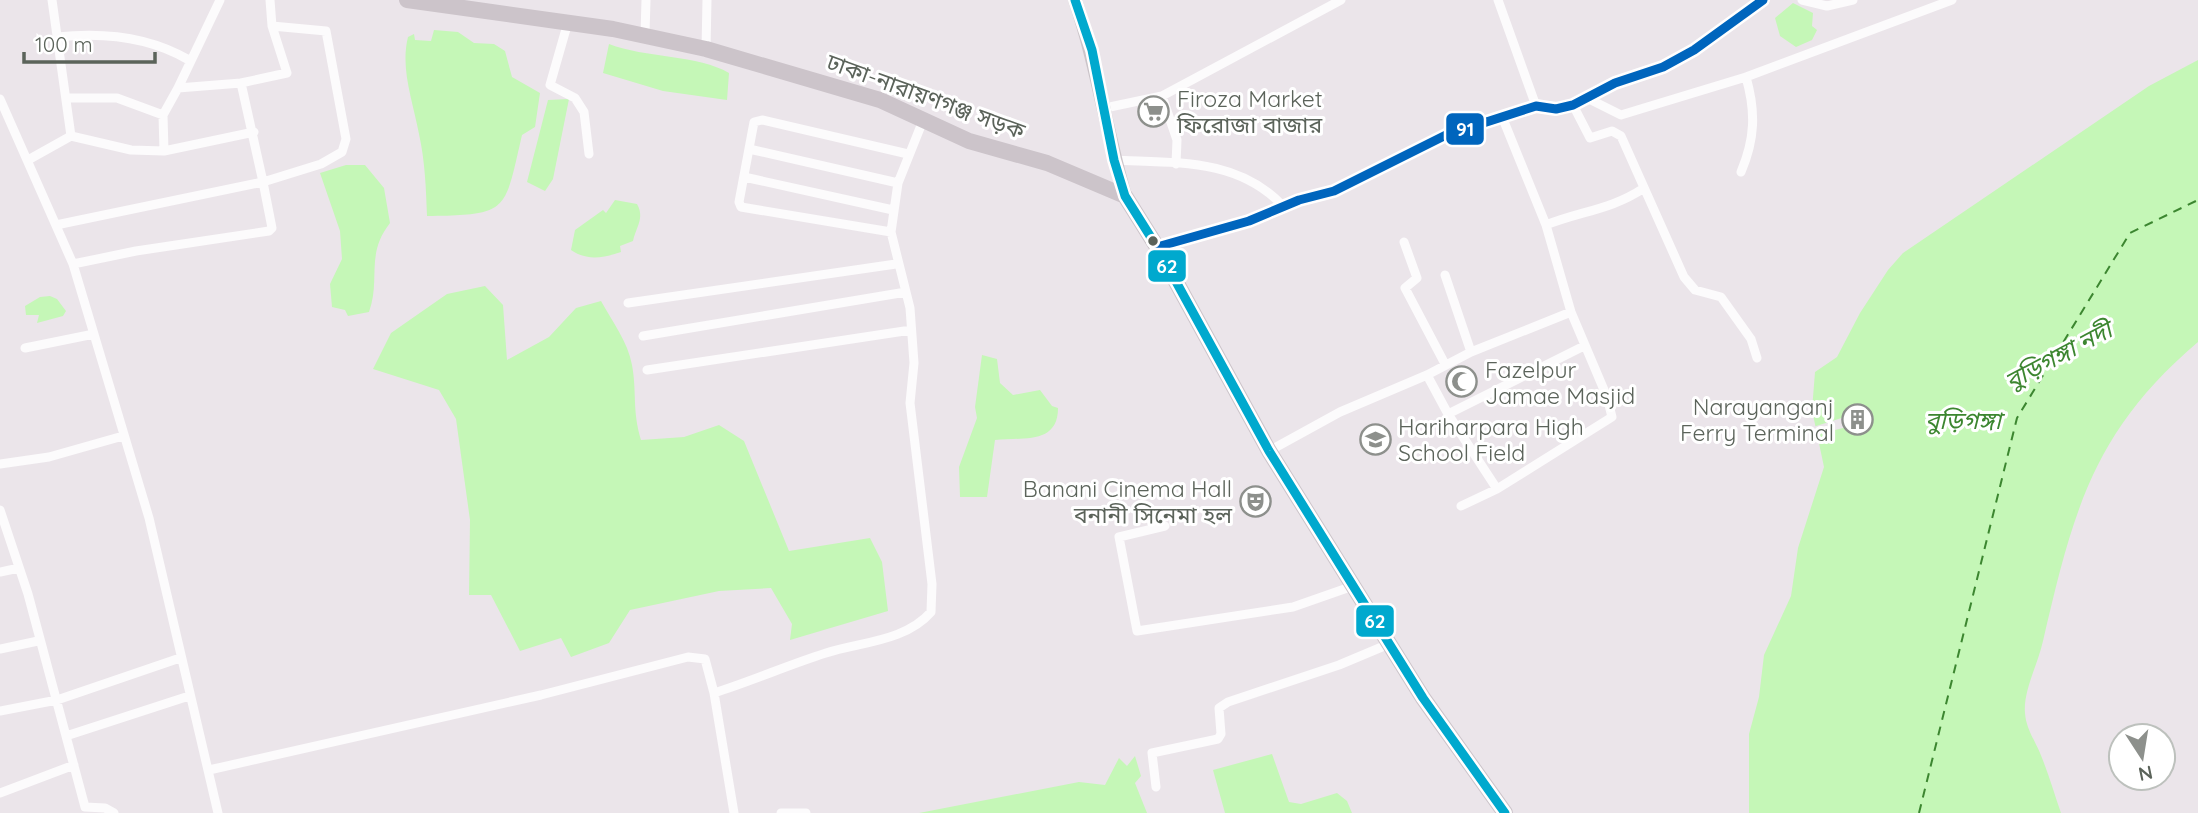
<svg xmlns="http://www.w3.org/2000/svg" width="2198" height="813" viewBox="0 0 2198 813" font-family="Quicksand,'Noto Sans Bengali',sans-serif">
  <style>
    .water { fill: #c5f7b7 }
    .pier { fill: #ebe5ea }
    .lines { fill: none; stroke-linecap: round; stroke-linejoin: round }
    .ferry { stroke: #3c8630; stroke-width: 2; stroke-dasharray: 9 7; stroke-linecap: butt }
    .minor { stroke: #fcfbfc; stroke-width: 9 }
    .primary { stroke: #cbc4c9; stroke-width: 14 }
    .trunk { stroke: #ccc4ca; stroke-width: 16 }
    .bus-1-casing { stroke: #fff; stroke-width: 14 }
    .bus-2-casing { stroke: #fff; stroke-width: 14 }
    .bus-1 { stroke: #00a9ce; stroke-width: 9 }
    .bus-2 { stroke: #0065bd; stroke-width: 9 }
    .bus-dot { fill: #5b635a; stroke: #fff; stroke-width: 2.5 }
    .labels { text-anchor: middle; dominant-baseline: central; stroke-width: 6; stroke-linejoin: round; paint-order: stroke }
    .street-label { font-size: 23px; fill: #5b635a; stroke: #fff }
    .poi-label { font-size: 23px; fill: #5b635a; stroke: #fff; text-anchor: start }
    .water-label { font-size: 24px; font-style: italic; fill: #3c8630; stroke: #fff }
    .line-badge { stroke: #fff; stroke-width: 2.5 }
    .badge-label { font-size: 19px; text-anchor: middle; font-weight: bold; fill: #fff }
  </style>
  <rect width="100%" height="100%" fill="#ebe5ea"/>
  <path class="water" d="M1793,3l20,10 -1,13 5,4 -5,10 -16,7 -16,-11 -5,-18z
    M434,30l24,2 16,11 20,1 11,7 7,26 28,16 -5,34 -13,8c-18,77 -12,80 -95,81 -1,-28 -2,-55 -8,-82 -6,-33 -19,-65 -11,-97l6,-3 1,6 16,1z
    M609,44c36,14 90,11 120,29l-2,27 -64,-9 -60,-18z
    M2198,60v282c-105,89 -125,170 -155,299 -5,23 -20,50 -18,72 1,15 9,26 15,40 8,19 14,40 21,60h-312v-79l10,-37 5,-42 27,-59 7,-48 26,-81 -12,-57 3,-38 22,-15 23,-44 28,-43 15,-17 246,-167z
    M569,99l-16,80 -8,12 -18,-9 21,-82z
    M346,165h19l19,23 6,35c-25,32 -9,56 -21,89l-21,4 -3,-6 -13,-3 -2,-23 12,-25 -2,-28 -20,-58z
    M615,200l22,4c8,14 -1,23 -4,37l-13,5 1,6c-18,6 -34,9 -50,-2l4,-20 28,-20 3,3z
    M485,286l18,19 4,55 42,-23 27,-29 25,-7c11,20 27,41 31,64 5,27 0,45 9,75l43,-3 35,-12 25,16 45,110 81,-13 12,24 6,49 -98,29 2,-16 -21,-36 -52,3 -89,19 -21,33 -38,14 -10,-19 -41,13 -29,-56h-22l1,-75 -14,-101 -17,-29 -66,-21 18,-36 56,-39z
    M50,296l7,3 9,12 -3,5 -26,7 2,-8h-13l-1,-9 15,-9z
    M982,355l15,4 3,24 13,12 27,-5 12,16 6,2c0,37 -36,29 -63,32l-8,57h-27l-1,-30 18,-49 -2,-11z
    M1272,754l17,48 12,2 36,-11 10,8 5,12h-127l-12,-43z
    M1135,756l6,20 -6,7 12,30h-228l160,-31 26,3 14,-27 8,8z"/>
  <path class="pier" d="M1858,407l5,16 -48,12 -2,-8 38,-12 -1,-5z"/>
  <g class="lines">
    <path class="ferry" d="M1919,813l98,-395 113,-185 68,-33"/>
    <path class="minor" d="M220,0l-42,88 63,-5
      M1498,0l38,106
      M1802,0l25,6 26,-6
      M568,22l-18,63 25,13 9,14 5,42
      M645,34l1,-34
      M57,37c46,-5 91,-1 132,23
      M706,49l1,-49
      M1746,77l206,-77
      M1162,96l15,44 -1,24
      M66,98h51l46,17
      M1587,98l34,17 125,-38c10,35 9,62 -5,95
      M0,99l73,165 76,254 69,295
      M1573,105l17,33 22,-7 9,5 63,141 11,13 26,7 30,42 6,19
      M1105,108l57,-12 179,-96
      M71,136l60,14 33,1 90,-19
      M749,149l149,34
      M164,151l-1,-36 15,-27
      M28,160l43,-24 -19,-136
      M1114,160c62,3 124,-2 169,46
      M744,177l149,33
      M56,225l207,-43 -22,-99 46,-10 -15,-47 -2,-26
      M1546,225c35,-14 65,-15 98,-37
      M891,232l-150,-25 -2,-5 15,-80 8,-2 146,34
      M1404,242l13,36 -12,10 40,76
      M1157,247l92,-26 50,-21 35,-9 112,-56 90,-29 20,3 17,-4 42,-22 48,-16 31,-17 69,-50
      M73,264l63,-13 133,-20 3,-3 -9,-46 58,-18 21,-12 4,-13 -20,-108 -54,-5
      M1445,275l26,77
      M628,303l268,-39
      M1571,312l36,85 5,20 -115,72 -49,-75 136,-68
      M643,336l263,-44
      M25,348l69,-14
      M647,370l264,-40
      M1427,375l21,39
      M1269,451l71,-39 87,-37 44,-23 100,-40 -25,-87 -43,-106
      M0,464l49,-7 74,-21
      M1461,506l36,-17
      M0,510l28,84 57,213 20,1 9,5
      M1165,526l-46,11 18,94 156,-24 60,-21
      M0,572l19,-4
      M0,649l38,-8
      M0,711l57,-11 123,-42
      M66,736l123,-40
      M209,770l332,-75 147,-38 17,2 9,34
      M1156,787l-4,-34 66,-14 3,-5 -2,-26 9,-6 111,-37 50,-21
      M0,793l74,-28
      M734,813l-20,-120c38,-12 74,-28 112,-40 35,-11 80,-12 105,-41l1,-28 -22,-181 4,-40 -4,-55 -19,-76 7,-49 26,-65
      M781,813h25"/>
    <path class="primary" d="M1075,0c22,64 31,131 50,196"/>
    <path class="trunk" d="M407,0l206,29 93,20 174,51 89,41 78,22 78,33 32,51 112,204 154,247 82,115"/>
    <defs>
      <path id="bus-1" d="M1075,0l17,50 22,110 11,36 32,51 112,204 154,247 82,115"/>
      <path id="bus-2" d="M1157,247l92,-26 50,-21 35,-9 112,-56 90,-29 20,3 17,-4 42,-22 48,-16 31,-17 69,-50"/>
    </defs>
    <use href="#bus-1" class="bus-1-casing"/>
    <use href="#bus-2" class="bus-2-casing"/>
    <use href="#bus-1" class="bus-1"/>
    <use href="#bus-2" class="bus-2"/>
  </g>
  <defs>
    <symbol id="supermarket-ring" viewBox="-11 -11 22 22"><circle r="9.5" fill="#fff" stroke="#8d908c" stroke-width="1.5"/><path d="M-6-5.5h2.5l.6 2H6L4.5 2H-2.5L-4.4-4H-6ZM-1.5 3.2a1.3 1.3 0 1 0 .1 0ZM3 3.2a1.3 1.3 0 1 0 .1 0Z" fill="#8d908c"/></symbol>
    <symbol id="mosque-ring" viewBox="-11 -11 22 22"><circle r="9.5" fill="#fff" stroke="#8d908c" stroke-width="1.5"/><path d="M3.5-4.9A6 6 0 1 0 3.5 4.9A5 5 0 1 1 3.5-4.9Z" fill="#8d908c"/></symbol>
    <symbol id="building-ring" viewBox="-11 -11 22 22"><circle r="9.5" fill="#fff" stroke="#8d908c" stroke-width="1.5"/><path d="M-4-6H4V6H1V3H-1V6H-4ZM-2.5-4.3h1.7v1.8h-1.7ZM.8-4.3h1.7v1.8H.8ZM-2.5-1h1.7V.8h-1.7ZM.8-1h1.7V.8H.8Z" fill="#8d908c"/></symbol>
    <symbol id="school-ring" viewBox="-11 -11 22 22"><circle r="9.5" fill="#fff" stroke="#8d908c" stroke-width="1.5"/><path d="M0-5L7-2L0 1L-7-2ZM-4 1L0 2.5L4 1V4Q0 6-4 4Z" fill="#8d908c"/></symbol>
    <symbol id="theatre-ring" viewBox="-11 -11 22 22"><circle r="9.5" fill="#fff" stroke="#8d908c" stroke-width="1.5"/><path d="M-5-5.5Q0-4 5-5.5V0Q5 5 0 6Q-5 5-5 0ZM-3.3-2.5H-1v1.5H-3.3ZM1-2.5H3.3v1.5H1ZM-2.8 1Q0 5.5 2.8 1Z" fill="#8d908c"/></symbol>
  </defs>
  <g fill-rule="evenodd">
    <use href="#supermarket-ring" x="1136" y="94" width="35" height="35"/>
    <use href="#mosque-ring" x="1444" y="364" width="35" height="35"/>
    <use href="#building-ring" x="1840" y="402" width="35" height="35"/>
    <use href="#school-ring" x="1358" y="422" width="35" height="35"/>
    <use href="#theatre-ring" x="1238" y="484" width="35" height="35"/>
  </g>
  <circle class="bus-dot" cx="1153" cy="241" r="6"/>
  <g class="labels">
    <g class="street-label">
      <text transform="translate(926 96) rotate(20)">ঢাকা-নারায়ণগঞ্জ সড়ক</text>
    </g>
    <g class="poi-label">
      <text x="1177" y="98">Firoza Market<tspan x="1177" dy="26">ফিরোজা বাজার</tspan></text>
      <text x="1485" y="369">Fazelpur<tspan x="1485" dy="26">Jamae Masjid</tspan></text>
      <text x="1834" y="406" text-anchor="end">Narayanganj<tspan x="1834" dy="26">Ferry Terminal</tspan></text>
      <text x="1398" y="426">Hariharpara High<tspan x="1398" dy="26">School Field</tspan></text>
      <text x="1232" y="488" text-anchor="end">Banani Cinema Hall<tspan x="1232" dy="26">বনানী সিনেমা হল</tspan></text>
    </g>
    <g class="water-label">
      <text transform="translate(2058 355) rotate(-28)">বুড়িগঙ্গা নদী</text>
      <text x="1963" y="420">বুড়িগঙ্গা</text>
    </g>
  </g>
  <g class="line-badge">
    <rect x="1445" y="112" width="40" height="34" rx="7" fill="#0065bd"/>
    <rect x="1147" y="249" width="40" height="34" rx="7" fill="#00a9ce"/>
    <rect x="1355" y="604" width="40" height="34" rx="7" fill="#00a9ce"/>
  </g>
  <g class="badge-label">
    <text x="1465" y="136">91</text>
    <text x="1167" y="273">62</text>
    <text x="1375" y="628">62</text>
  </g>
  <g transform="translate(2142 757) rotate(168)"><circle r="33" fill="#ffffff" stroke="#bdc1bd" stroke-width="2"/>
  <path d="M0-5L12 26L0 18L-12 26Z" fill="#8d908c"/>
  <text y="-10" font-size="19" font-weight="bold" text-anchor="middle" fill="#5b635a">N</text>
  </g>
  <path d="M24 52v10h131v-10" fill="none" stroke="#5b635a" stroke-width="3.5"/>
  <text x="35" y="52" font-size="21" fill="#5b635a" stroke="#ffffff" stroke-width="5" paint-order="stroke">100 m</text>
</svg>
